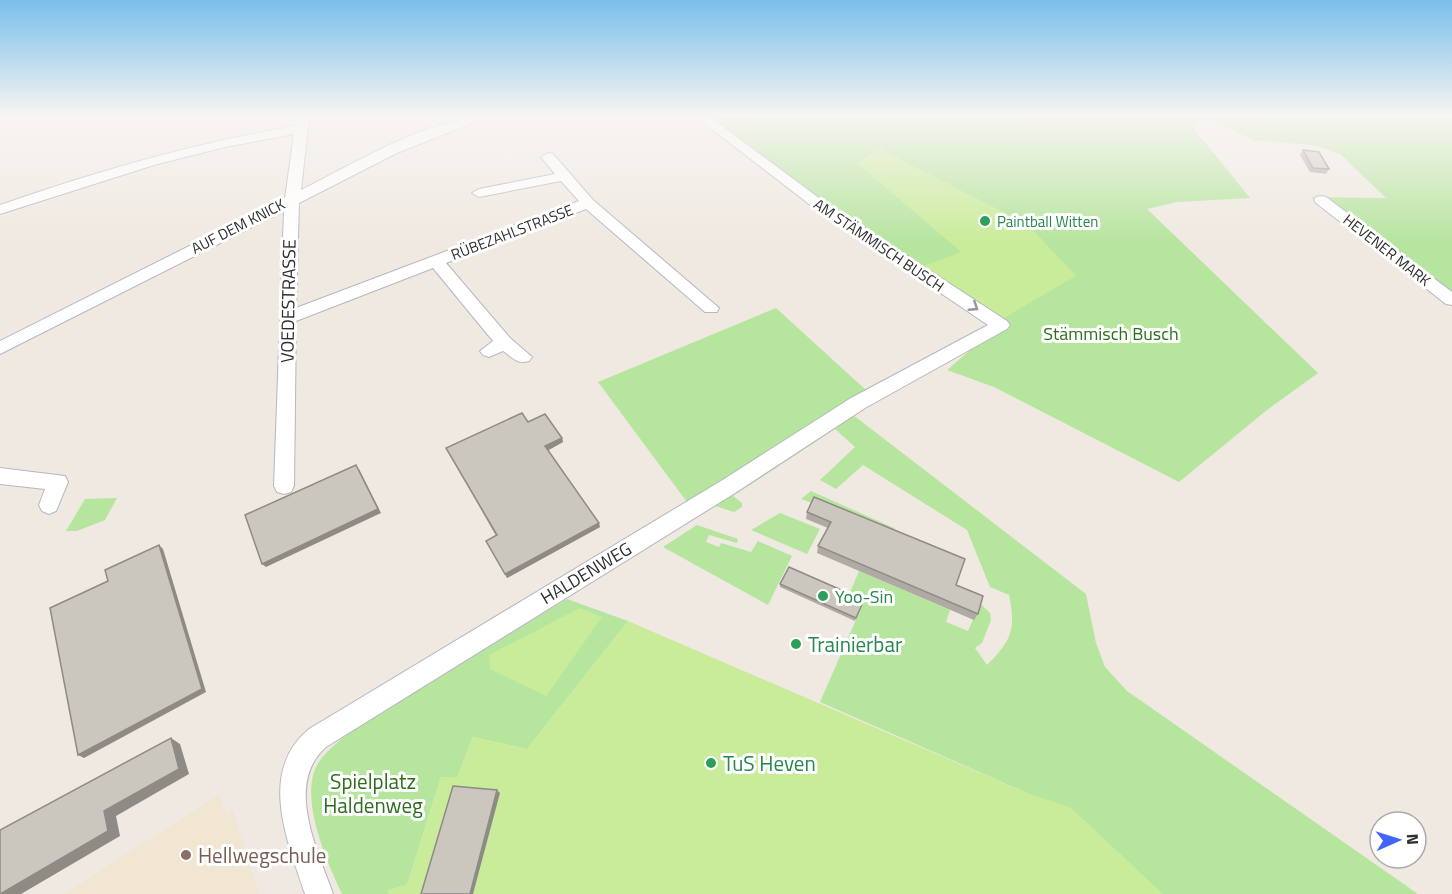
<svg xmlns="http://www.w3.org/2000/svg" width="1452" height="894" viewBox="0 0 1452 894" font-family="'Titillium Web',sans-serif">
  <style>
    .education { fill: #f0e6d1 }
    .green { fill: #b6e59e }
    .pitch { fill: #c9ec9a }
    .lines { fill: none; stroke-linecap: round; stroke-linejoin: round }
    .street-casing { stroke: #b4b7c1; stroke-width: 2 }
    .street { fill: #fff; fill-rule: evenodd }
    .wall { fill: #afaba4 }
    .shaded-wall { fill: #8e8b86 }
    .building { fill: #cbc7bf; stroke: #8e8b86; stroke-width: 1.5 }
    .oneway { stroke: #969696 }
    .leisure-dot { fill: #2e9e5b; stroke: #fff; stroke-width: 2 }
    .education-dot { fill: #8d6e63; stroke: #fff; stroke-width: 2 }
    .labels { text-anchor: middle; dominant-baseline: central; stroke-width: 6; stroke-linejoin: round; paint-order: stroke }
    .far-leisure-label { font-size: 15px; fill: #27864d; stroke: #fff; text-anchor: start }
    .far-street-label { font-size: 15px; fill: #2e2e2e; stroke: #fff }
    .street-label { font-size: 18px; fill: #2e2e2e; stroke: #fff }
    .park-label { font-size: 18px; fill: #2c6e1b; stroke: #fff }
    .leisure-label { font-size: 18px; fill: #27864d; stroke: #fff; text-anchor: start }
    .near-leisure-label { font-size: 21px; fill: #27864d; stroke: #fff; text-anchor: start }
    .near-park-label { font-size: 21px; fill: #2c6e1b; stroke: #fff }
    .near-education-label { font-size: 21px; fill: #785e54; stroke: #fff; text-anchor: start }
  </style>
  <rect width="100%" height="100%" fill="#efe9e1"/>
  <path class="education" d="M219,795l7,20 7,-4 26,83h-195z"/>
  <path class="green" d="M704,117h748v189l-141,-109 75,1 -46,-44 -26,-9 -61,-5 -47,-21 -12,10 56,69 -73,4 -30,7 171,164 -51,37 -88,72 -185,-95 -47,-17 56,-48 -215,-142z
    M776,308l91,83 -180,111 -89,-120z
    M853,415l233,179 10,49 9,24 22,24 291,203h-296l-95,-101 -207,-91 43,-98 -15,-7 11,-26 91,39 -4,12 22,9 12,-28 10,10 1,7 -9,23 -7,5 12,17c25,-24 29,-37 22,-70l-19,-8 -23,-57 -104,-65 -27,24 -16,-9 35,-33 -20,-18 -102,67 9,7v4l-8,5 -22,-7z
    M811,491l83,37 2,5 -95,-34z
    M117,498l-12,22 -28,11h-11l19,-32z
    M780,513l40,16 -13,25 -56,-24z
    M697,525l41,14 -1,4 -28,-8 -3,7 13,5 2,-4 30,9 7,-11 34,15 -24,49 -105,-58z
    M567,599l61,22 -101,128 -54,-12 -16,41 -16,-1 -34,108 -19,5v4h-46c-15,-32 -43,-95 -25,-129 8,-14 24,-25 36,-36z"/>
  <path class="pitch" d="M880,149l148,76 48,51 -74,43 -81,-52 40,-15 -104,-89z
    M580,608l22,9 -56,79 -56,-27 -1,-14z
    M628,621l399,172 43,14 93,87h-775v-4l19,-5 34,-108 16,1 16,-41 54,12z"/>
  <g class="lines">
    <defs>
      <path id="street" d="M297,117h12l-8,73c52,-26 129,-73 187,-73l-91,36 -98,50 -3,105 283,-107 -18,-20 -82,16 -7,-4 7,-4 76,-15 -14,-17 7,-4 5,1 40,46 126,108 -2,4h-12l-119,-103 -140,54 64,75 22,19 -3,4c-11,4 -17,-4 -26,-10l-14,6 -6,-2 -3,-4 13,-10 -60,-73 -137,53 -2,165 -3,6 -7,2 -7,-2 -3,-6 10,-275 -284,143v-13l285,-143 9,-64 -69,13 -71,18 -154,49v-9c97,-34 194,-62 295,-79z
        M696,117h14l113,84 184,120 3,4 -3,4 -142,79 -130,85 -409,254c-42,37 -8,104 7,147h-28c-17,-52 -48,-122 4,-165l412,-248 130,-83 137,-73 -175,-118z
        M1321,196l5,1 126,95v13l-6,-1 -130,-101 -2,-3 2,-3z
        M0,468l65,8 3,6 -12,29 -7,3 -7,-3 -3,-6 6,-16 -45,-5z"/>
    </defs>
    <use href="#street" class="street-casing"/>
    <use href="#street" class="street"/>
  </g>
  <path class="wall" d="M1303,150l26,19 -3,5 -16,-2 -10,-17z
    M528,422l34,16 1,4 -15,8 52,77 -93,51 -21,-37 10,-5 -50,-88z
    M814,497l142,88 22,29 -4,6 -157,-67 1,-7 10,-18 -22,-9 1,-7z
    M780,584l84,16 -9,21 -75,-34z"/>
  <path class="shaded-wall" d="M562,438l1,4 -16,9 -2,-5z
    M359,469l22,44 -115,54 -4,-3z
    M599,523l1,4 -93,51 -2,-4z
    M159,545l4,4 43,143 -122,66 -6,-3z
    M171,738l9,6 9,30 -73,42 4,20 -99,58h-20l103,-83z
    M497,790l3,3 -27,101h-3z"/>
  <path class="building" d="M1303,150l16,2 10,17 -16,-1z
    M522,413l6,9 17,-8 17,24 -17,8 54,77 -94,51 -19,-33 11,-6 -51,-87z
    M356,465l22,44 -116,55 -17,-49z
    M814,497l151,62 -9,26 27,11 -5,18 -160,-68 13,-24 -24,-10z
    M159,545l43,144 -124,66 -28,-147 58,-27 -3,-11z
    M789,567l75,33 -8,18 -76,-34z
    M171,738l8,31 -75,42 4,20 -108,63v-64z
    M453,786l44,4 -27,104h-49z"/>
  <defs><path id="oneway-chevron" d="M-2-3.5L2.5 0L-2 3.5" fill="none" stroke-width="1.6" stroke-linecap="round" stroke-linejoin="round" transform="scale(1.5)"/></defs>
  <use class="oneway" href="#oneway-chevron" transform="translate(974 307) rotate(33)"/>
  <linearGradient id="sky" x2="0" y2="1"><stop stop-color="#7abfeb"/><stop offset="0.48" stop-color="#f8f5f2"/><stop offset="1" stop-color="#f8f5f2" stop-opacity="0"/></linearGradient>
  <rect width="1452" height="242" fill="url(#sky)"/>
  <g class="leisure-dot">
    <circle cx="985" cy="221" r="6"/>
    <circle cx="823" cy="596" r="6"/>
    <circle cx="796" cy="644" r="6"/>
    <circle cx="711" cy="763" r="6"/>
  </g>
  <circle class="education-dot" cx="186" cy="855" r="6"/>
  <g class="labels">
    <g class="far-leisure-label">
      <text x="997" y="221">Paintball Witten</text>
    </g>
    <g class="far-street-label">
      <text transform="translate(238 226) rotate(-27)">AUF DEM KNICK</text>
      <text transform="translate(512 232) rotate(-21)">RÜBEZAHLSTRASSE</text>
      <text transform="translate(879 245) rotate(34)">AM STÄMMISCH BUSCH</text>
      <text transform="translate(1387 250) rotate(38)">HEVENER MARK</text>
    </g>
    <g class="street-label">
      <text transform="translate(288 301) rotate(-89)">VOEDESTRASSE</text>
      <text transform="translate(586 573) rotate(-31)">HALDENWEG</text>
    </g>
    <g class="park-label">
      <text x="1111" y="333">Stämmisch Busch</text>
    </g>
    <g class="leisure-label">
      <text x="835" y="596">Yoo-Sin</text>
    </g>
    <g class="near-leisure-label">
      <text x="808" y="644">Trainierbar</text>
      <text x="723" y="763">TuS Heven</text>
    </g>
    <g class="near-park-label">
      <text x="373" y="781">Spielplatz<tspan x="373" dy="24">Haldenweg</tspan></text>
    </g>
    <g class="near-education-label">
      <text x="198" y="855">Hellwegschule</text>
    </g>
  </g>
  <g transform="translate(1398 840) rotate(87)"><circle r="28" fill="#ffffff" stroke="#ababab" stroke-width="1.5"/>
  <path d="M0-4.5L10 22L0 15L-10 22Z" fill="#4264fb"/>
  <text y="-9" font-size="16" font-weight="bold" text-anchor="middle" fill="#2e2e2e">N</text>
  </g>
</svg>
